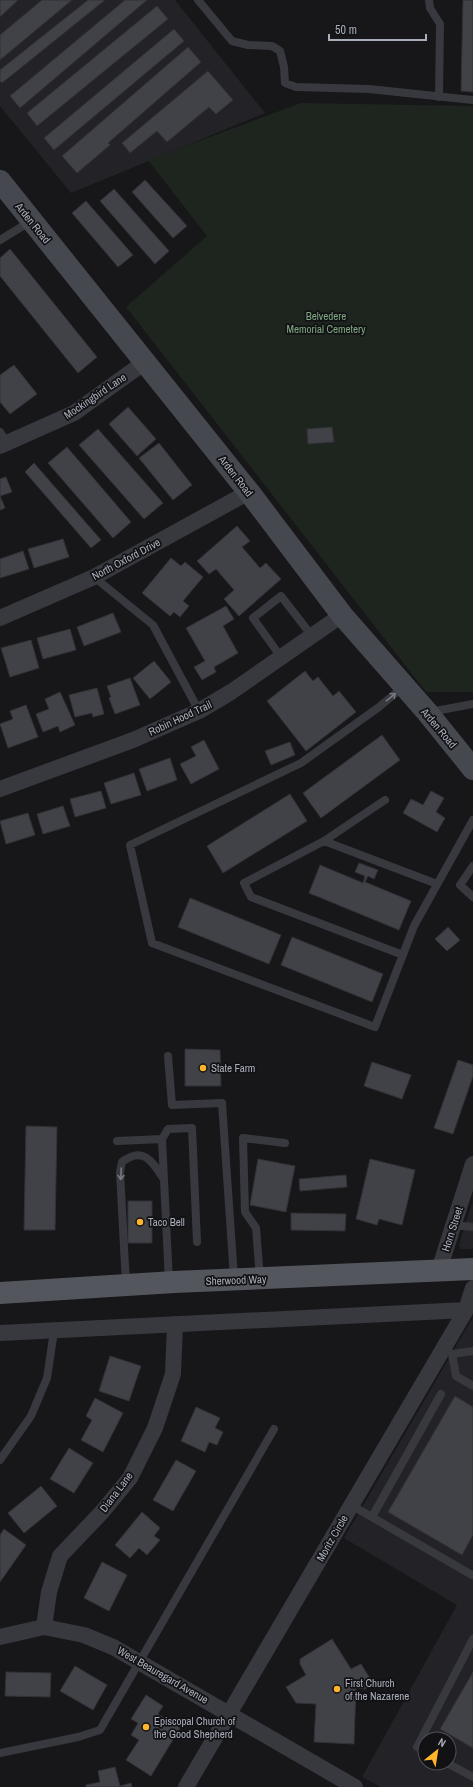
<svg xmlns="http://www.w3.org/2000/svg" width="473" height="1787" viewBox="0 0 473 1787" font-family="'Archivo Narrow',sans-serif">
  <style>
    .built { fill: #232327; fill-rule: evenodd }
    .green { fill: #1d251e }
    .building { fill: #414247; stroke: #313136 }
    .lines { fill: none; stroke-linecap: round; stroke-linejoin: round }
    .service { stroke: #38393f; stroke-width: 8 }
    .minor { stroke: #38393f; stroke-width: 16 }
    .secondary { stroke: #46484f; stroke-width: 22 }
    .primary { stroke: #54565e; stroke-width: 22 }
    .oneway { stroke: #767983 }
    .poi-dot { fill: #ffb52a; stroke: #121215; stroke-width: 1.5 }
    .labels { text-anchor: middle; dominant-baseline: central; stroke-width: 3.5; stroke-linejoin: round; paint-order: stroke }
    .street-label { font-size: 11px; fill: #a9aebb; stroke: #121215 }
    .park-label { font-size: 11px; fill: #7ea780; stroke: #121215 }
    .poi-label { font-size: 11px; fill: #a9aebb; stroke: #121215; text-anchor: start }
  </style>
  <rect width="100%" height="100%" fill="#17171a"/>
  <path class="built" d="M0,0h175l90,113 -194,80 -71,-87z
    M473,1200v49h-12l-2,-3 1,-5z
    M473,1317v470h-92l-19,-10 95,-172 -113,-67zM425,1739h24v24h-24z"/>
  <path class="green" d="M301,103l172,3v586h-47l-300,-385 81,-71 -59,-76z"/>
  <path class="building" d="M0,0h18l-18,17z
    M42,0h30l-72,60v-25z
    M88,0h17l-103,83 -2,-2v-11z
    M125,0h22l-127,108 -10,-12z
    M463,0h10v92l-12,-1z
    M157,6l11,13 -131,107 -10,-13z
    M174,29l10,12 -130,109 -10,-12z
    M188,47l13,15 -93,81 2,2 -33,28 -15,-17z
    M208,71l25,29 -17,14 -7,-7 -42,35 -10,-11 -27,22 -8,-10z
    M145,180l42,46 -14,12 -41,-46z
    M114,189l55,62 -14,13 -55,-63z
    M86,201l47,54 -15,12 -46,-54z
    M10,249l87,108 -19,16 -78,-97v-18z
    M14,365l23,29 -27,20 -10,-12v-27z
    M128,407l28,32 -19,17 -28,-32z
    M332,427l2,15 -26,2 -1,-15z
    M98,429l65,74 -19,16 -65,-74z
    M159,443l33,42 -19,15 -34,-42z
    M67,447l64,75 -18,16 -65,-75z
    M34,463l67,77 -10,8 -66,-76z
    M6,477l6,15 -12,4 5,12 -5,2v-31z
    M237,526l13,15 -8,6 18,21 6,-5 15,16 -42,37 -15,-17 10,-9 -18,-21 -7,5 -12,-13z
    M63,539l6,18 -35,11 -6,-19z
    M23,551l6,18 -29,9v-19z
    M171,558l10,8 4,-4 18,15 -20,24 6,5 -9,11 -6,-5 -4,4 -28,-23z
    M226,606l8,13 -11,7 15,27 -24,14 2,5 -14,8 -8,-13 11,-6 -19,-33z
    M113,613l8,19 -37,14 -7,-19z
    M70,629l6,21 -33,9 -6,-21z
    M31,640l8,28 -29,9 -9,-29z
    M154,661l17,21 -21,17 -17,-21z
    M305,671l8,10 5,-4 15,19 6,-5 17,21 -50,39 -39,-50z
    M130,678l10,27 -25,9 -6,-16 2,-1 -4,-11z
    M97,688l7,26 -11,3 -1,-4 -17,4 -6,-22z
    M60,692l15,33 -15,7 -2,-6 -15,6 -7,-18 13,-5 -4,-10z
    M26,705l12,32 -30,11 -8,-24 13,-5 -3,-8z
    M382,735l18,25 -79,58 -18,-25z
    M204,740l15,29 -28,15 -11,-20 16,-8 -5,-9z
    M290,742l5,13 -24,10 -6,-14z
    M170,758l7,22 -30,11 -8,-22z
    M134,773l7,22 -30,9 -7,-21z
    M101,791l5,17 -31,9 -5,-18z
    M431,791l13,7 -8,14 9,6 -8,14 -34,-19 8,-14 12,6z
    M290,794l17,27 -84,52 -16,-27z
    M63,806l7,20 -27,8 -6,-20z
    M28,813l7,22 -29,9 -6,-23z
    M359,863l19,7 -4,9 -6,-3 -3,6 46,19 -12,29 -90,-37 11,-28 43,18 2,-7 -10,-4z
    M190,898l91,37 -12,29 -91,-37z
    M448,927l12,13 -13,11 -12,-12z
    M292,937l91,37 -11,28 -91,-37z
    M185,1049l35,1 1,36h-36z
    M458,1060l15,5v11l-20,58 -19,-6z
    M372,1062l39,13 -9,24 -38,-13z
    M26,1126l31,1 -2,103h-31z
    M258,1159l37,7 -9,46 -36,-7z
    M370,1159l45,11 -13,55 -23,-6 -2,6 -21,-6z
    M346,1175l1,12 -47,4 -1,-12z
    M128,1201h24v42h-24z
    M291,1213l55,1 -1,17 -54,-1z
    M110,1356l31,10 -12,35 -30,-10z
    M455,1396l18,11v128l-11,20 -74,-43z
    M95,1398l28,15 -20,39 -22,-12 11,-20 -6,-4z
    M196,1407l24,11 -5,10 8,4 -6,13 -8,-3 -4,10 -24,-11z
    M69,1448l24,15 -19,30 -24,-14z
    M176,1460l20,11 -23,40 -20,-11z
    M41,1486l16,20 -33,27 -16,-20z
    M142,1512l18,16 -6,8 6,4 -13,15 -8,-7 -9,10 -15,-13z
    M4,1529l22,16 -26,37v-47z
    M102,1562l25,13 -18,36 -25,-13z
    M332,1639l19,30 10,-5 12,19 -8,6 -9,-1 -2,56 -40,-2 2,-38 -20,-1 -10,-16 20,-12 -6,-11v-5z
    M75,1666l32,19 -14,25 -33,-19z
    M6,1672l45,1 -1,24 -45,-1z
    M473,1672v76l-33,-19z
    M146,1695l17,11 -5,8 22,14 -29,48 -25,-16 13,-20 -8,-5 7,-12 -7,-4z
    M115,1767l5,19 11,-3 1,4h-46v-2l14,-3 -2,-11z"/>
  <g class="lines">
    <path class="service" d="M198,0l34,41 16,4 24,1 8,5 4,16 1,16 11,4 73,2 104,11
      M429,0l1,8 10,16 -1,73
      M0,240l31,-19
      M0,432l8,12
      M94,577l59,48 46,86
      M281,657l-28,-39 28,-22 31,40
      M403,687l-24,20 -78,56 -171,82 22,98 223,84 39,-101 59,-106
      M430,712l43,-8
      M385,800l-61,41 113,43
      M324,841l-80,42 7,14 152,58
      M473,866l-13,19 13,12
      M168,1056l4,49 50,-2 12,175
      M162,1139l6,-10 24,-1 5,114
      M117,1141l45,-2 7,143
      M453,1225l20,2
      M260,1278l-4,-50 -11,-16 -2,-74 42,5
      M126,1284l-6,-112 2,-10c21,-16 30,-1 41,16
      M443,1349l9,5 4,22 17,10
      M452,1354l21,-3
      M0,1460l31,-44 16,-38 7,-47
      M351,1505l121,70
      M372,1517l69,-123
      M425,1751l-8,-4 56,-108
      M0,1753l78,-16 22,-7 174,-301
      M447,1763l26,14"/>
    <path class="minor" d="M0,446l74,-33 71,-51
      M0,618l94,-41 155,-85
      M0,789l133,-49 66,-29 32,-19 111,-77
      M439,1270l34,-106
      M0,1333l466,-23
      M44,1627l5,-35 11,-36 42,-44 28,-34 25,-50 18,-54 2,-50
      M0,1637l44,-10 40,8 29,12 242,140
      M186,1787l280,-477 7,-22"/>
    <path class="secondary" d="M0,181l249,311 93,123 85,97 46,57"/>
    <path class="primary" d="M0,1293l174,-11 299,-13"/>
  </g>
  <defs><path id="oneway-shaft" d="M-6 0H5M1.5-3L5.5 0L1.5 3" fill="none" stroke-width="1.6" stroke-linecap="round" stroke-linejoin="round"/></defs>
  <g class="oneway">
    <use href="#oneway-shaft" transform="translate(391 697) rotate(-40)"/>
    <use href="#oneway-shaft" transform="translate(121 1174) rotate(92)"/>
  </g>
  <g class="poi-dot">
    <circle cx="203" cy="1068" r="4"/>
    <circle cx="140" cy="1222" r="4"/>
    <circle cx="337" cy="1689" r="4"/>
    <circle cx="146" cy="1727" r="4"/>
  </g>
  <g class="labels">
    <g class="street-label">
      <text transform="translate(33 223) rotate(51)">Arden Road</text>
      <text transform="translate(95 396) rotate(-34)">Mockingbird Lane</text>
      <text transform="translate(236 476) rotate(52)">Arden Road</text>
      <text transform="translate(126 559) rotate(-28)">North Oxford Drive</text>
      <text transform="translate(180 718) rotate(-25)">Robin Hood Trail</text>
      <text transform="translate(439 728) rotate(50)">Arden Road</text>
      <text transform="translate(452 1229) rotate(-72)">Horn Street</text>
      <text transform="translate(236 1280) rotate(-2)">Sherwood Way</text>
      <text transform="translate(116 1492) rotate(-53)">Diana Lane</text>
      <text transform="translate(332 1538) rotate(-60)">Moritz Circle</text>
      <text transform="translate(163 1675) rotate(30)">West Beauregard Avenue</text>
    </g>
    <g class="park-label">
      <text x="326" y="316">Belvedere<tspan x="326" dy="13">Memorial Cemetery</tspan></text>
    </g>
    <g class="poi-label">
      <text x="211" y="1068">State Farm</text>
      <text x="148" y="1222">Taco Bell</text>
      <text x="345" y="1683">First Church<tspan x="345" dy="13">of the Nazarene</tspan></text>
      <text x="154" y="1721">Episcopal Church of<tspan x="154" dy="13">the Good Shepherd</tspan></text>
    </g>
  </g>
  <g transform="translate(437 1751) rotate(30)"><circle r="19" fill="#121215" stroke="#4e5057"/>
  <path d="M0-3L7 15L0 10L-7 15Z" fill="#ffb52a"/>
  <text y="-6" font-size="11" font-weight="bold" text-anchor="middle" fill="#a9aebb">N</text>
  </g>
  <path d="M329 34v6h97v-6" fill="none" stroke="#a9aebb" stroke-width="2"/>
  <text x="335" y="34" font-size="12" fill="#a9aebb" stroke="#121215" stroke-width="3" paint-order="stroke">50 m</text>
</svg>
